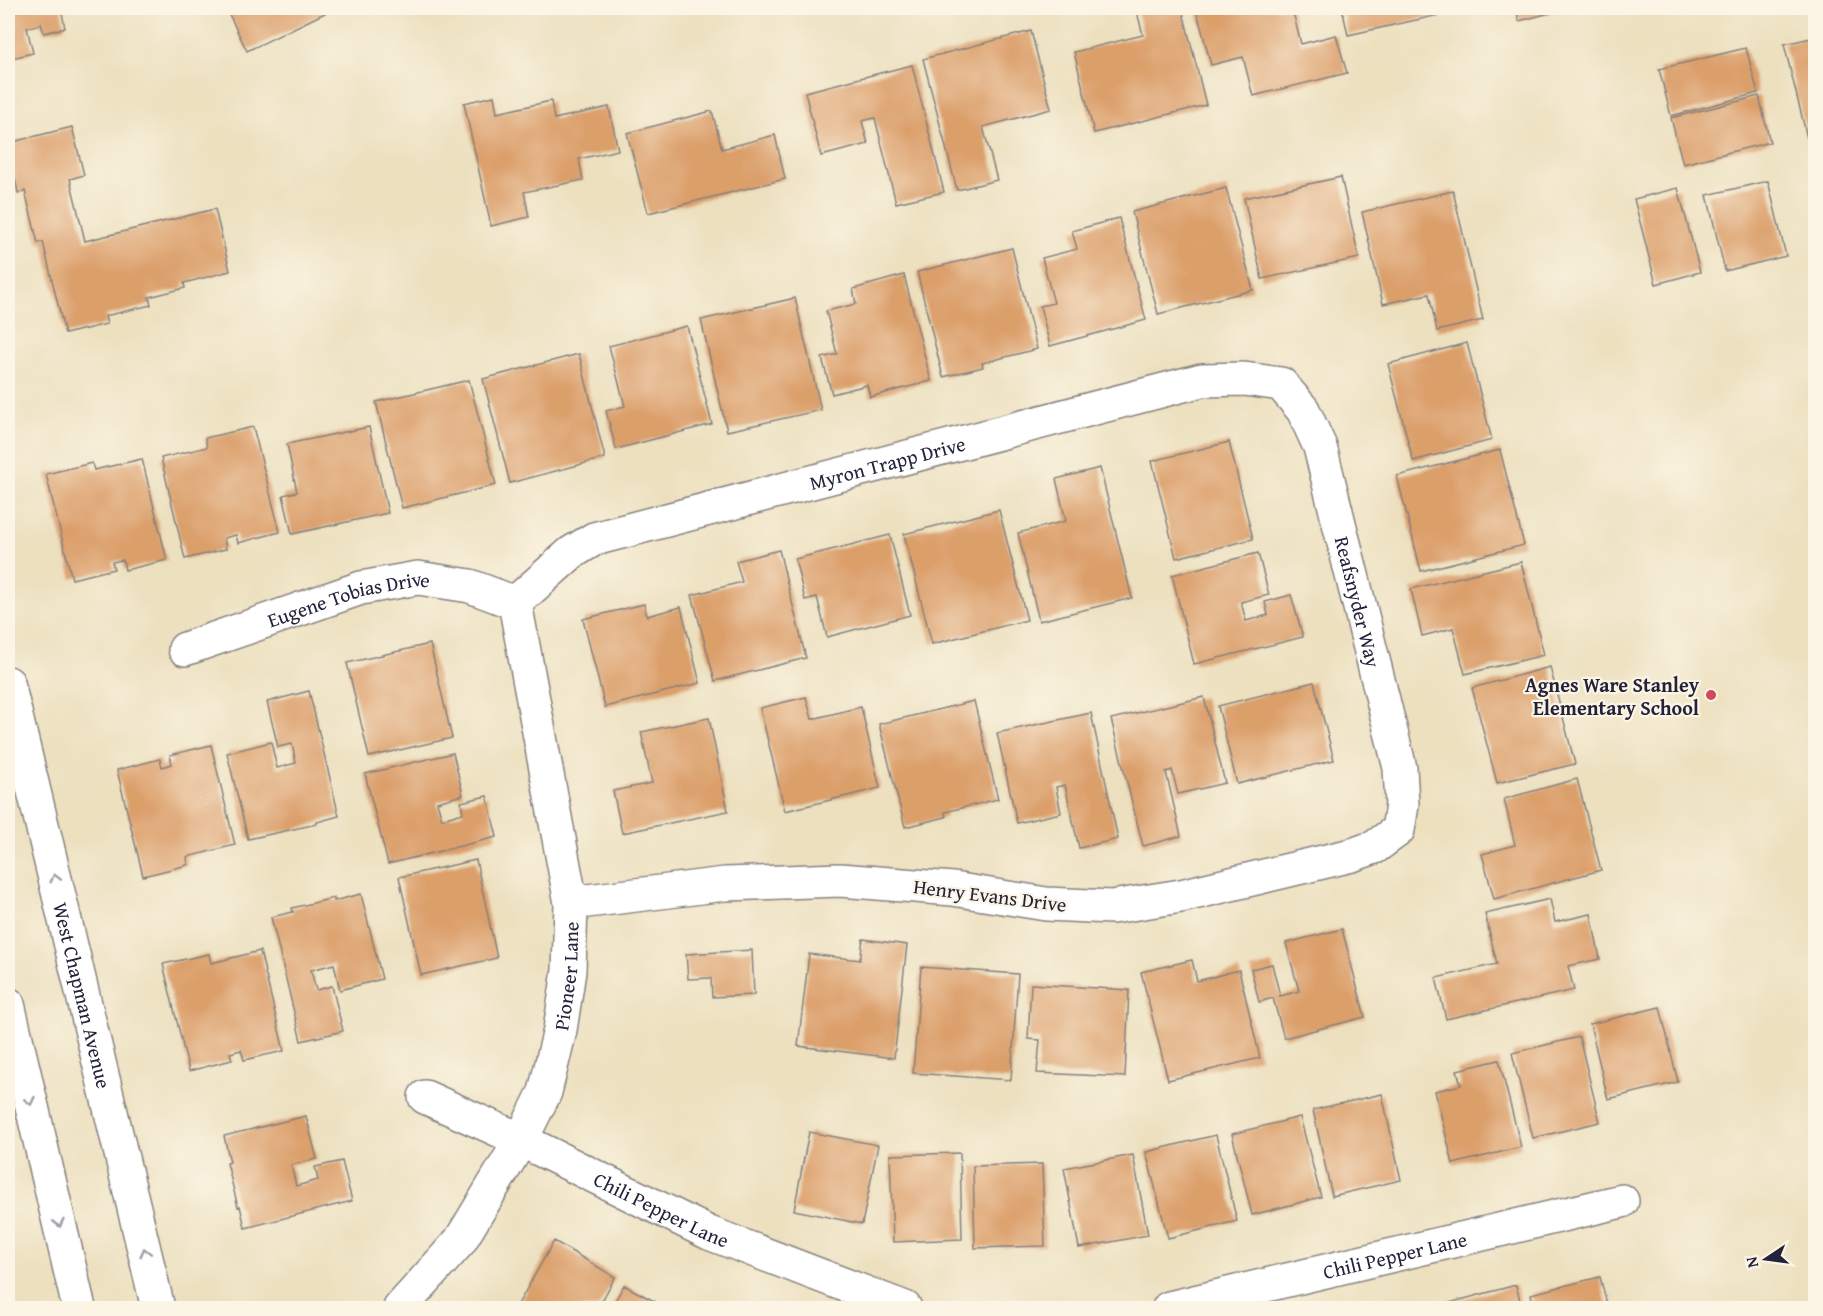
<svg xmlns="http://www.w3.org/2000/svg" width="1823" height="1316" viewBox="0 0 1823 1316" font-family="'Gentium Book Plus',serif">
  <style>
    .building { fill: #db9f6b }
    .lines { fill: none; stroke-linecap: round; stroke-linejoin: round }
    .minor-casing { stroke: #87817d; stroke-width: 36 }
    .major-casing { stroke: #87817d; stroke-width: 36 }
    .minor { stroke: #fff; stroke-width: 33 }
    .major { stroke: #fff; stroke-width: 33 }
    .oneway { stroke: #9c9ca7 }
    .poi-dot { fill: #d1495b; stroke: #fcf5e5; stroke-width: 2 }
    .labels { text-anchor: middle; dominant-baseline: central; stroke-width: 4.5; stroke-linejoin: round; paint-order: stroke }
    .street-label { font-size: 20px; fill: #22223b; stroke: #fcf5e5 }
    .poi-label { font-size: 20px; font-weight: bold; fill: #22223b; stroke: #fcf5e5; text-anchor: end }
  </style>
  <rect width="100%" height="100%" fill="#fcf5e5"/>
  <filter id="ink" filterUnits="userSpaceOnUse"><feTurbulence type="fractalNoise" baseFrequency=".0167" numOctaves="2"/><feDisplacementMap in="SourceGraphic" scale="12" xChannelSelector="R" yChannelSelector="G"/><feConvolveMatrix kernelMatrix="1 2 1 2 8 2 1 2 1" color-interpolation-filters="sRGB"/></filter>
  <filter id="wash" filterUnits="userSpaceOnUse"><feTurbulence type="fractalNoise" baseFrequency=".008" numOctaves="4" result="noise"/><feDisplacementMap in="SourceGraphic" scale="24" xChannelSelector="R" yChannelSelector="G"/><feGaussianBlur stdDeviation="1.35" result="paint"/><feColorMatrix in="noise" values="0 0 0 0 0 0 0 0 0 0 0 0 0 0 0 0 0 1.4 0 .05"/><feComposite in="paint" operator="in"/></filter>
  <g filter="url(#wash)">
    <rect width="100%" height="100%" fill="#ece0bf"/>
    <g id="blocks">
      <path class="building" d="M8,8h53l4,20 -21,5 -3,-9 -14,4 6,25 -25,6z
        M226,8h109l-88,43z
        M1136,8h46l24,97 -112,28 -20,-81 69,-17z
        M1196,8h96l9,36 35,-9 11,38 -94,23 -10,-39 -32,8z
        M1342,8h95l2,7 -91,20z
        M1516,8h53l-50,13z
        M1031,31l20,78 -68,18 14,53 -40,10 -34,-131z
        M1816,37v133h-1l-31,-126z
        M1746,48l12,45 -87,23 -12,-47z
        M912,65l32,127 -48,11 -21,-85 -13,3 6,23 -47,12 -16,-64z
        M494,96l3,17 54,-12 3,18 55,-12 9,43 -39,9 4,21 -59,12 5,25 -38,9 -27,-123z
        M1759,96l11,46 -87,22 -12,-46z
        M712,111l10,38 53,-14 10,44 -137,34 -21,-80z
        M72,127l12,48 -14,4 15,62 130,-32 15,62 -46,12 1,5 -36,9 2,8 -46,11 2,8 -42,10 -22,-92 -5,1 -13,-52 -7,2 -10,-50z
        M1341,177l18,81 -97,21 -18,-81z
        M1768,181l18,75 -61,15 -18,-76z
        M1226,188l27,102 -95,24 -26,-102z
        M1678,188l22,84 -44,12 -22,-85z
        M1453,191l30,129 -46,11 -8,-37 -46,10 -21,-92z
        M1119,218l27,102 -96,26 -10,-40 14,-3 -12,-45 35,-9 -5,-18z
        M1012,248l25,101 -55,14 1,4 -40,10 -26,-105z
        M904,275l27,106 -61,16 -3,-12 -35,9 -10,-36 15,-4 -11,-43 30,-7 -3,-15z
        M795,298l26,112 -94,21 -26,-111z
        M687,326l25,98 -96,25 -10,-38 19,-5 -16,-60z
        M1467,343l25,97 -79,21 -25,-97z
        M579,354l26,104 -95,25 -27,-104z
        M469,380l27,105 -94,23 -26,-106z
        M253,427l27,105 -42,11 -2,-8 -12,3 2,11 -41,10 -24,-101 46,-11 -2,-9z
        M369,427l19,86 -96,21 -9,-39 14,-3 -10,-48z
        M1229,442l24,97 -77,19 -24,-97z
        M1500,450l24,95 -103,26 -24,-95z
        M142,459l25,101 -42,10 -2,-10 -11,2 2,7 -42,10 -26,-105 46,-11 2,7z
        M1100,468l32,130 -93,23 -21,-88 48,-12 -10,-42z
        M999,510l28,110 -95,24 -28,-110z
        M890,535l20,80 -83,22 -10,-40 -12,3 -10,-41z
        M779,550l27,108 -91,23 -23,-86 50,-13 -6,-21z
        M1258,553l11,42 -28,7 5,19 22,-6 -3,-13 26,-7 12,42 -109,27 -22,-89z
        M1521,562l23,93 -79,19 -12,-46 -31,8 -11,-47z
        M644,604l3,12 34,-9 19,76 -95,24 -22,-88z
        M430,644l22,94 -83,19 -22,-94z
        M1550,667l25,97 -78,19 -25,-95z
        M1314,682l20,78 -97,24 -19,-78z
        M309,691l30,125 -22,6v2l-69,15 -21,-86 44,-11 6,26 19,-5 -4,-19 -14,3 -11,-45z
        M806,697l6,22 49,-12 19,81 -95,23 -25,-103z
        M1204,697l21,86 -47,11 -6,-24 -6,2 15,64 -38,10 -32,-127z
        M974,701l24,98 -53,13 1,5 -41,10 -26,-103z
        M1091,713l27,126 -39,9 -14,-63 -9,2 5,26 -44,10 -20,-90z
        M709,718l19,93 -106,22 -9,-42 39,-8 -11,-51z
        M211,745l24,100 -48,12 1,8 -45,11 -26,-106 43,-11 2,8 10,-3 -2,-9z
        M453,753l10,42 -26,7 5,17 21,-6 -2,-11 26,-6 10,41 -109,27 -23,-90z
        M1577,779l24,91 -107,29 -12,-45 33,-9 -11,-46z
        M476,860l21,98 -76,17 -22,-98z
        M361,894l21,85 -42,11 -6,-26 -23,6 5,20 16,-4 11,45 -42,10 -30,-124 22,-5 -1,-4 42,-10v3z
        M1550,899l5,23 36,-8 9,45 -32,7 6,24 -128,29 -10,-41 61,-14 -12,-50z
        M1342,929l23,88 -81,21 -11,-40 -14,4 -8,-33 21,-5 8,32 19,-5 -13,-48z
        M863,939l44,6 -13,113 -96,-12 11,-92 51,6z
        M752,950l2,45 -42,2 -1,-19 -23,1 -2,-25z
        M260,951l24,100 -40,9 -3,-10 -11,3 2,7 -43,11 -26,-107 46,-10 2,9z
        M1192,960l5,21 42,-11 21,88 -92,22 -27,-108z
        M921,967l97,7 -7,106 -98,-7z
        M1031,984l98,6 -4,87 -88,-4 3,-33 -12,-1z
        M1660,1007l18,75 -70,17 -18,-75z
        M1579,1037l21,85 -67,16 -21,-85z
        M1499,1060l22,87 -68,17 -18,-73 26,-6 -4,-15z
        M1382,1094l19,86 -69,16 -19,-86z
        M306,1116l11,43 -26,6 5,21 22,-6 -3,-13 27,-6 10,40 -107,27 -5,-22 -2,1 -11,-44 3,-1 -6,-26z
        M1300,1117l21,80 -69,18 -20,-81z
        M809,1132l69,13 -16,79 -68,-14z
        M1216,1135l21,86 -69,17 -22,-86z
        M960,1153l2,86 -69,3 -3,-87z
        M1133,1155l15,80 -69,13 -15,-80z
        M1042,1164l3,82 -70,2 -2,-82z
        M554,1241l61,36 -17,31h-82z
        M1600,1277l8,31h-74l-3,-14z
        M624,1285l43,23h-56z
        M1516,1285l6,23h-71l-2,-5z"/>
    </g>
  </g>
  <g filter="url(#ink)">
    <use href="#blocks" fill-opacity="0" stroke="#87817d" stroke-width="1.5"/>
    <g class="lines">
      <defs>
        <g id="minor">
          <path id="s1" d="M515,603l56,-50 23,-14 608,-159 42,-1 37,5 22,26 17,37 80,321 2,37 -4,25 -23,17 -23,8 -171,41 -69,11 -66,-3 -93,-15 -113,-9 -115,4 -154,19"/>
          <path id="s2" d="M185,649l176,-61 57,-10 52,8 45,17"/>
          <path id="s3" d="M425,1097l96,43 188,93 196,75"/>
          <path id="s4" d="M400,1308l60,-67 61,-101 24,-48 15,-62 9,-59 2,-68 -56,-300"/>
          <path id="s5" d="M1169,1308l453,-107"/>
        </g>
        <g id="major">
          <path id="s6" d="M8,683l150,625"/>
          <path d="M8,1004l71,304"/>
        </g>
      </defs>
      <use href="#minor" class="minor-casing"/>
      <use href="#major" class="major-casing"/>
      <use href="#minor" class="minor"/>
      <use href="#major" class="major"/>
    </g>
    <defs><path id="oneway-chevron" d="M-2-3.5L2.5 0L-2 3.5" fill="none" stroke-width="1.6" stroke-linecap="round" stroke-linejoin="round" transform="scale(1.5)"/></defs>
    <g class="oneway">
      <use href="#oneway-chevron" transform="translate(55 878) rotate(-104)"/>
      <use href="#oneway-chevron" transform="translate(30 1101) rotate(77)"/>
      <use href="#oneway-chevron" transform="translate(59 1223) rotate(77)"/>
      <use href="#oneway-chevron" transform="translate(145 1252) rotate(-104)"/>
    </g>
  </g>
  <circle class="poi-dot" cx="1711" cy="695" r="6"/>
  <g class="labels">
    <g class="street-label">
      <text stroke="none"><textPath href="#s1" startOffset="405">Myron Trapp Drive</textPath></text>
      <text stroke="none"><textPath href="#s2" startOffset="172">Eugene Tobias Drive</textPath></text>
      <text stroke="none"><textPath href="#s1" startOffset="1044">Reafsnyder Way</textPath></text>
      <text transform="translate(990 895) rotate(7)">Henry Evans Drive</text>
      <text stroke="none"><textPath href="#s4" startOffset="380">Pioneer Lane</textPath></text>
      <text stroke="none"><textPath href="#s6" startOffset="321">West Chapman Avenue</textPath></text>
      <text stroke="none"><textPath href="#s3" startOffset="262">Chili Pepper Lane</textPath></text>
      <text stroke="none"><textPath href="#s5" startOffset="232">Chili Pepper Lane</textPath></text>
    </g>
    <g class="poi-label">
      <text x="1699" y="684">Agnes Ware Stanley<tspan x="1699" dy="23">Elementary School</tspan></text>
    </g>
  </g>
  <rect width="1823" height="1316" fill="none" stroke="#fcf5e5" stroke-width="30"/>
  <g transform="translate(1766 1259) rotate(257)" stroke="#fcf5e5" stroke-width="4.5" paint-order="stroke">
  <path d="M0-4.5L10 22L0 15L-10 22Z" fill="#22223b"/>
  <text y="-9" font-size="16" font-weight="bold" text-anchor="middle" fill="#22223b">N</text>
  </g>
</svg>
